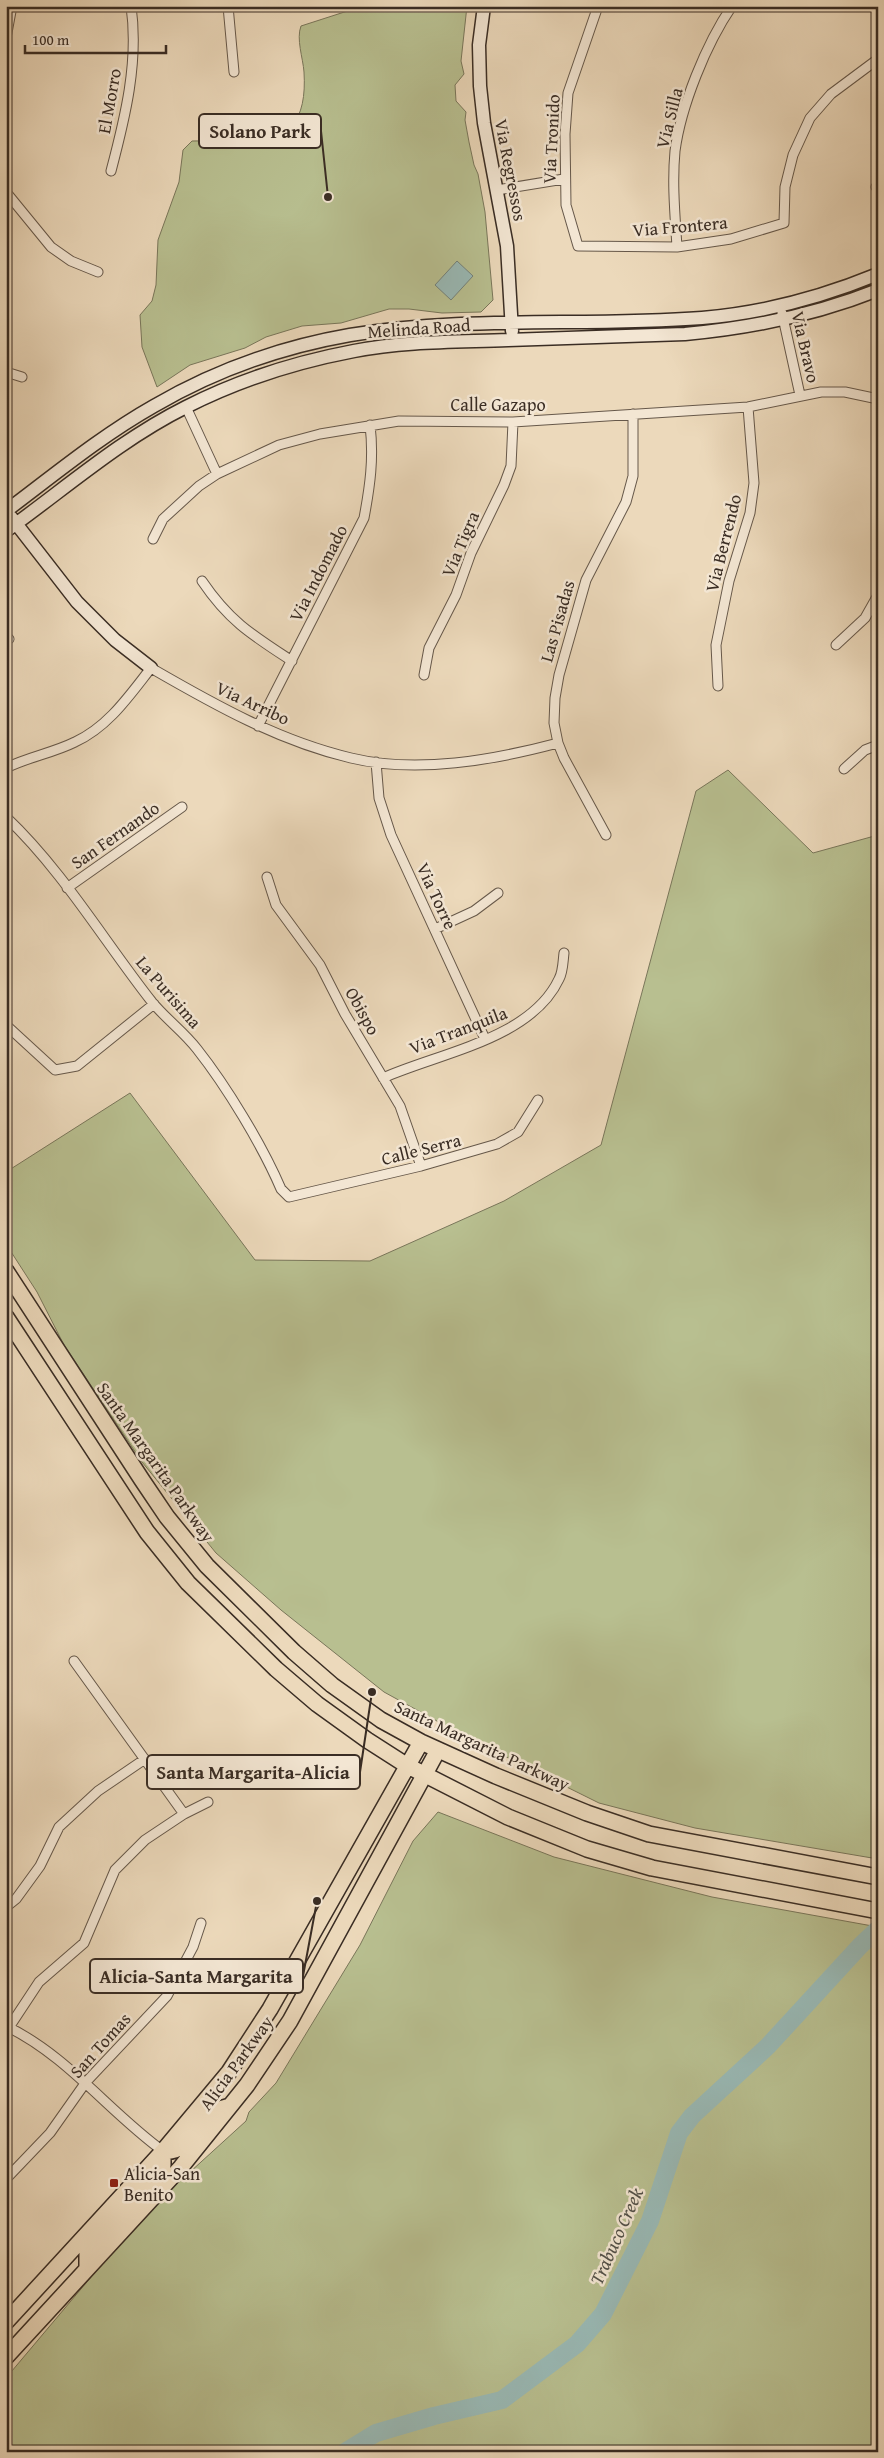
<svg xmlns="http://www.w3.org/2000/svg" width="884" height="2458" viewBox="0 0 884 2458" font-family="'Gentium Book Plus',serif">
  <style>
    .green { fill: #b8bf90; stroke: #79765a }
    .water { fill: #99b9b5; stroke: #73817b }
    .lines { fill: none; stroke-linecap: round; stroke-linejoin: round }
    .river { stroke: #99b9b5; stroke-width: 18 }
    .street-casing { stroke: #66584a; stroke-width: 11 }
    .secondary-casing { stroke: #3a2d24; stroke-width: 15 }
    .primary-casing { stroke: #3a2d24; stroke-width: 18 }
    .street { stroke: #f3e6d3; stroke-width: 9 }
    .secondary { stroke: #f3e6d3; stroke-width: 12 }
    .primary { stroke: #ecd9bb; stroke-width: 15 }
    .poi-dot { fill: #8f2418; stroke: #f3e6d3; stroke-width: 2 }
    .labels { text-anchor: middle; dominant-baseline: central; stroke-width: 5; stroke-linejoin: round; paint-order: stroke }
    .street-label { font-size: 18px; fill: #3a2d24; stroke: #f3e6d3 }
    .poi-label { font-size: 18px; fill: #3a2d24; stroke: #f3e6d3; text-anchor: start }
    .water-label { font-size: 19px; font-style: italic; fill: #525048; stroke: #f3e6d3 }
    .leader { fill: none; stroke: #3a2d24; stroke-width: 2 }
    .callout-dot { fill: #3a2d24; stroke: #f3e6d3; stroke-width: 2 }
    .callout { fill: #f3e6d3; stroke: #3a2d24; stroke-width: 2 }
    .callout-label { font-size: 19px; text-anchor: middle; font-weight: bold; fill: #3a2d24 }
  </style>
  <rect width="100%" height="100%" fill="#ecd9bb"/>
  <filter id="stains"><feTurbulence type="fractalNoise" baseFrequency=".004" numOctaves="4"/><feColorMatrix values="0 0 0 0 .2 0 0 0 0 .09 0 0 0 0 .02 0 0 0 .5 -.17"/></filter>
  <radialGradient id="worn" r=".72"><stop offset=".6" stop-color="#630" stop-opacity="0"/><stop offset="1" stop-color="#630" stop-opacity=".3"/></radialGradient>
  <path class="green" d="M363,6h104l-6,55 3,13 -9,11 1,16 10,11 -1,8 4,22 5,23 4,9 7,38 8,88 -12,12 -39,1 -33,-4h-20l-48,14 -39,3 -36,11 -21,11 -55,17 -33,22 -15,-40 -2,-32 12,-14 4,-16 2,-45 21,-58 4,-32 9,-9c16,-1 31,2 47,2 51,2 68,-23 65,-71 -1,-14 -8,-33 -3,-46z
    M728,770l85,83 65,-18v1024l-183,-31 -96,-25 -133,-66 -82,-45 -103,-82 -65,-57 -74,-91 -78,-117 -27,-53 -31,-48v-72l124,-79 125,167 115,1 134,-60 97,-56 95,-354z
    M438,1812l116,45 158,40 166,30v525h-872v-74l139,-165 101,-92 3,-9 27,-29 84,-138 53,-104z"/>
  <path class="water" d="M457,261l16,15 -22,24 -16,-15z"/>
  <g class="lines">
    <path class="river" d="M345,2452l31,-19 58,-17 68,-16 75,-56 26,-30 47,-93 29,-88 13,-17 76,-70 92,-100 18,-17"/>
    <defs>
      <path id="street" d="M228,6l6,66
        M598,6l-30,87 -3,41 1,71 12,41 99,1 54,-8 53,-16 1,-36 8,-32 17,-37 21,-24 47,-35
        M873,6l5,6
        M6,38l6,-32
        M111,171c14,-53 28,-109 20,-165
        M876,187h2
        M497,190l67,-11
        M6,192l45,55 20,14 27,11
        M677,247c-2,-32 -5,-64 -2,-96 6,-45 31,-107 57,-145
        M782,313l18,82
        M6,372l16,5
        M186,407l31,67
        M153,539l10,-20 36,-33 18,-12 62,-29 41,-11 79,-13 114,1 235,-15 73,-15h24l33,7
        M202,581c27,40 50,54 90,80
        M6,641l3,-2
        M836,645l29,-27 13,-23
        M424,675l5,-27 27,-53 15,-42 33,-68 7,-19 2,-44
        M718,686l-2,-41 13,-64 21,-68 4,-30 -6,-76
        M258,726l106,-208c6,-32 10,-60 6,-93
        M376,762l3,36 12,37 94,204
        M6,768c22,-11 47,-15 69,-26 33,-15 54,-46 76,-74 64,37 128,73 200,90 66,16 143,2 207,-15
        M844,769l21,-19 13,-5
        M6,817c57,54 98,124 146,185 14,17 32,30 45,47 30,38 65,96 84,140l8,8 132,-31 76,-22 21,-12 20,-32
        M606,835l-42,-77 -6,-15 -4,-20 1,-25 4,-23 27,-95 40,-78 7,-26v-62
        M267,877l9,28 44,60 25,49 55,92 21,60
        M67,888l115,-81
        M435,929l39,-18 24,-18
        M6,1025l49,45 22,-4 77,-62
        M383,1078c56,-25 148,-39 176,-99 4,-7 4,-18 5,-26
        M74,1661l110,153
        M6,1907l10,-8 24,-33 19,-39 39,-36 47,-32
        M6,2026c62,30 103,86 157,125
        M6,2032l33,-50 45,-39 31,-73 30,-30 39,-26 24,-12
        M6,2179l44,-46 36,-51 81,-86 26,-49 8,-24"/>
      <path id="secondary" d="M484,6l-5,39 1,41 4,37 23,123 5,85
        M6,511c48,-36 95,-75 148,-105 60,-35 127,-59 196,-71 116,-20 235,-8 352,-17 61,-5 120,-21 176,-44
        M11,517l66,85 38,38 36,28
        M6,531c60,-43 114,-91 180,-124 53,-27 110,-45 168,-56 51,-10 103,-9 154,-11 59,-2 118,-4 177,-6 67,-6 130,-19 193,-44"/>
      <path id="primary" d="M6,1271l136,209 25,37 40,49 87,86 38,33 49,35 40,22 75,34 91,37 62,21 229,43
        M6,1317l141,215 41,51 88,86 41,35 50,36 39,25 102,52 79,32 65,19 226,43
        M87,2267v-13l7,-12 64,-68 5,-9v-14c23,4 31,-23 45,-36 5,-5 15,-7 22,-9
        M6,2322l157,-171 66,-79 41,-63 151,-267
        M6,2357l175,-190 66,-82 43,-64 148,-271"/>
    </defs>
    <use href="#street" class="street-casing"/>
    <use href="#secondary" class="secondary-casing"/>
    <use href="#primary" class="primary-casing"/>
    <use href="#street" class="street"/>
    <use href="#secondary" class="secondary"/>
    <use href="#primary" class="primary"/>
  </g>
  <rect class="poi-dot" x="109" y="2178" width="10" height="10" rx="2.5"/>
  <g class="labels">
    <g class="street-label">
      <text transform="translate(109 101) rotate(-80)">El Morro</text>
      <text transform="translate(669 118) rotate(-76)">Via Silla</text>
      <text transform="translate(551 139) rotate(-87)">Via Tronido</text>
      <text transform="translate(511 170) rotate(79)">Via Regressos</text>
      <text transform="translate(680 226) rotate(-5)">Via Frontera</text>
      <text transform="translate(419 328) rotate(-4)">Melinda Road</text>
      <text transform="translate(806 347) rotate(77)">Via Bravo</text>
      <text x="498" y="404">Calle Gazapo</text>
      <text transform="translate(723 543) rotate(-76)">Via Berrendo</text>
      <text transform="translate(460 544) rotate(-67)">Via Tigra</text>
      <text transform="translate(318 573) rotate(-63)">Via Indomado</text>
      <text transform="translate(557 621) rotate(-74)">Las Pisadas</text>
      <text transform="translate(253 703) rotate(25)">Via Arribo</text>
      <text transform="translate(115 835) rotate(-35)">San Fernando</text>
      <text transform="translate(437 896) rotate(65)">Via Torre</text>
      <text transform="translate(169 992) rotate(49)">La Purisima</text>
      <text transform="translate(363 1011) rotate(61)">Obispo</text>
      <text transform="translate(458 1030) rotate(-21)">Via Tranquila</text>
      <text transform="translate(421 1149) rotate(-14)">Calle Serra</text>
      <text transform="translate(156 1462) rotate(55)">Santa Margarita Parkway</text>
      <text transform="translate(482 1745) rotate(25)">Santa Margarita Parkway</text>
      <text transform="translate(100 2045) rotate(-48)">San Tomas</text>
      <text transform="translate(236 2063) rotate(-54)">Alicia Parkway</text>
    </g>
    <g class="poi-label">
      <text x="124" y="2173">Alicia-San<tspan x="124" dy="21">Benito</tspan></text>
    </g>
    <g class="water-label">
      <text transform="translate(616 2236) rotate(-66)">Trabuco Creek</text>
    </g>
  </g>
  <path class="leader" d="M328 197L321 131M372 1692L360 1772M317 1901L303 1976"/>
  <g class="callout-dot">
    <circle cx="328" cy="197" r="5"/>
    <circle cx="372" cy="1692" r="5"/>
    <circle cx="317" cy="1901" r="5"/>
  </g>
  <g class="callout">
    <rect x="199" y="114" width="122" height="34" rx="5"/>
    <rect x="147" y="1755" width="213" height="34" rx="5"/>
    <rect x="90" y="1959" width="213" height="34" rx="5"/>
  </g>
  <g class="callout-label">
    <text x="260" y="138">Solano Park</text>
    <text x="253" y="1779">Santa Margarita-Alicia</text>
    <text x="196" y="1983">Alicia-Santa Margarita</text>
  </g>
  <rect width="884" height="2458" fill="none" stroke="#ecd9bb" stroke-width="25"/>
  <rect x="8" y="8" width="869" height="2443" fill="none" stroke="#3a2d24" stroke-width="2.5"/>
  <rect x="12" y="12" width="859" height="2433" fill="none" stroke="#3a2d24"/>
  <path d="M25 45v8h141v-8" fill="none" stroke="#3a2d24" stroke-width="2.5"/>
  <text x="32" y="45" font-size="15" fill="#3a2d24" stroke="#f3e6d3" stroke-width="4" paint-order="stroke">100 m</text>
  <rect width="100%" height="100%" filter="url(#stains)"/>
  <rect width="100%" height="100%" fill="url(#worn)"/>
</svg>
